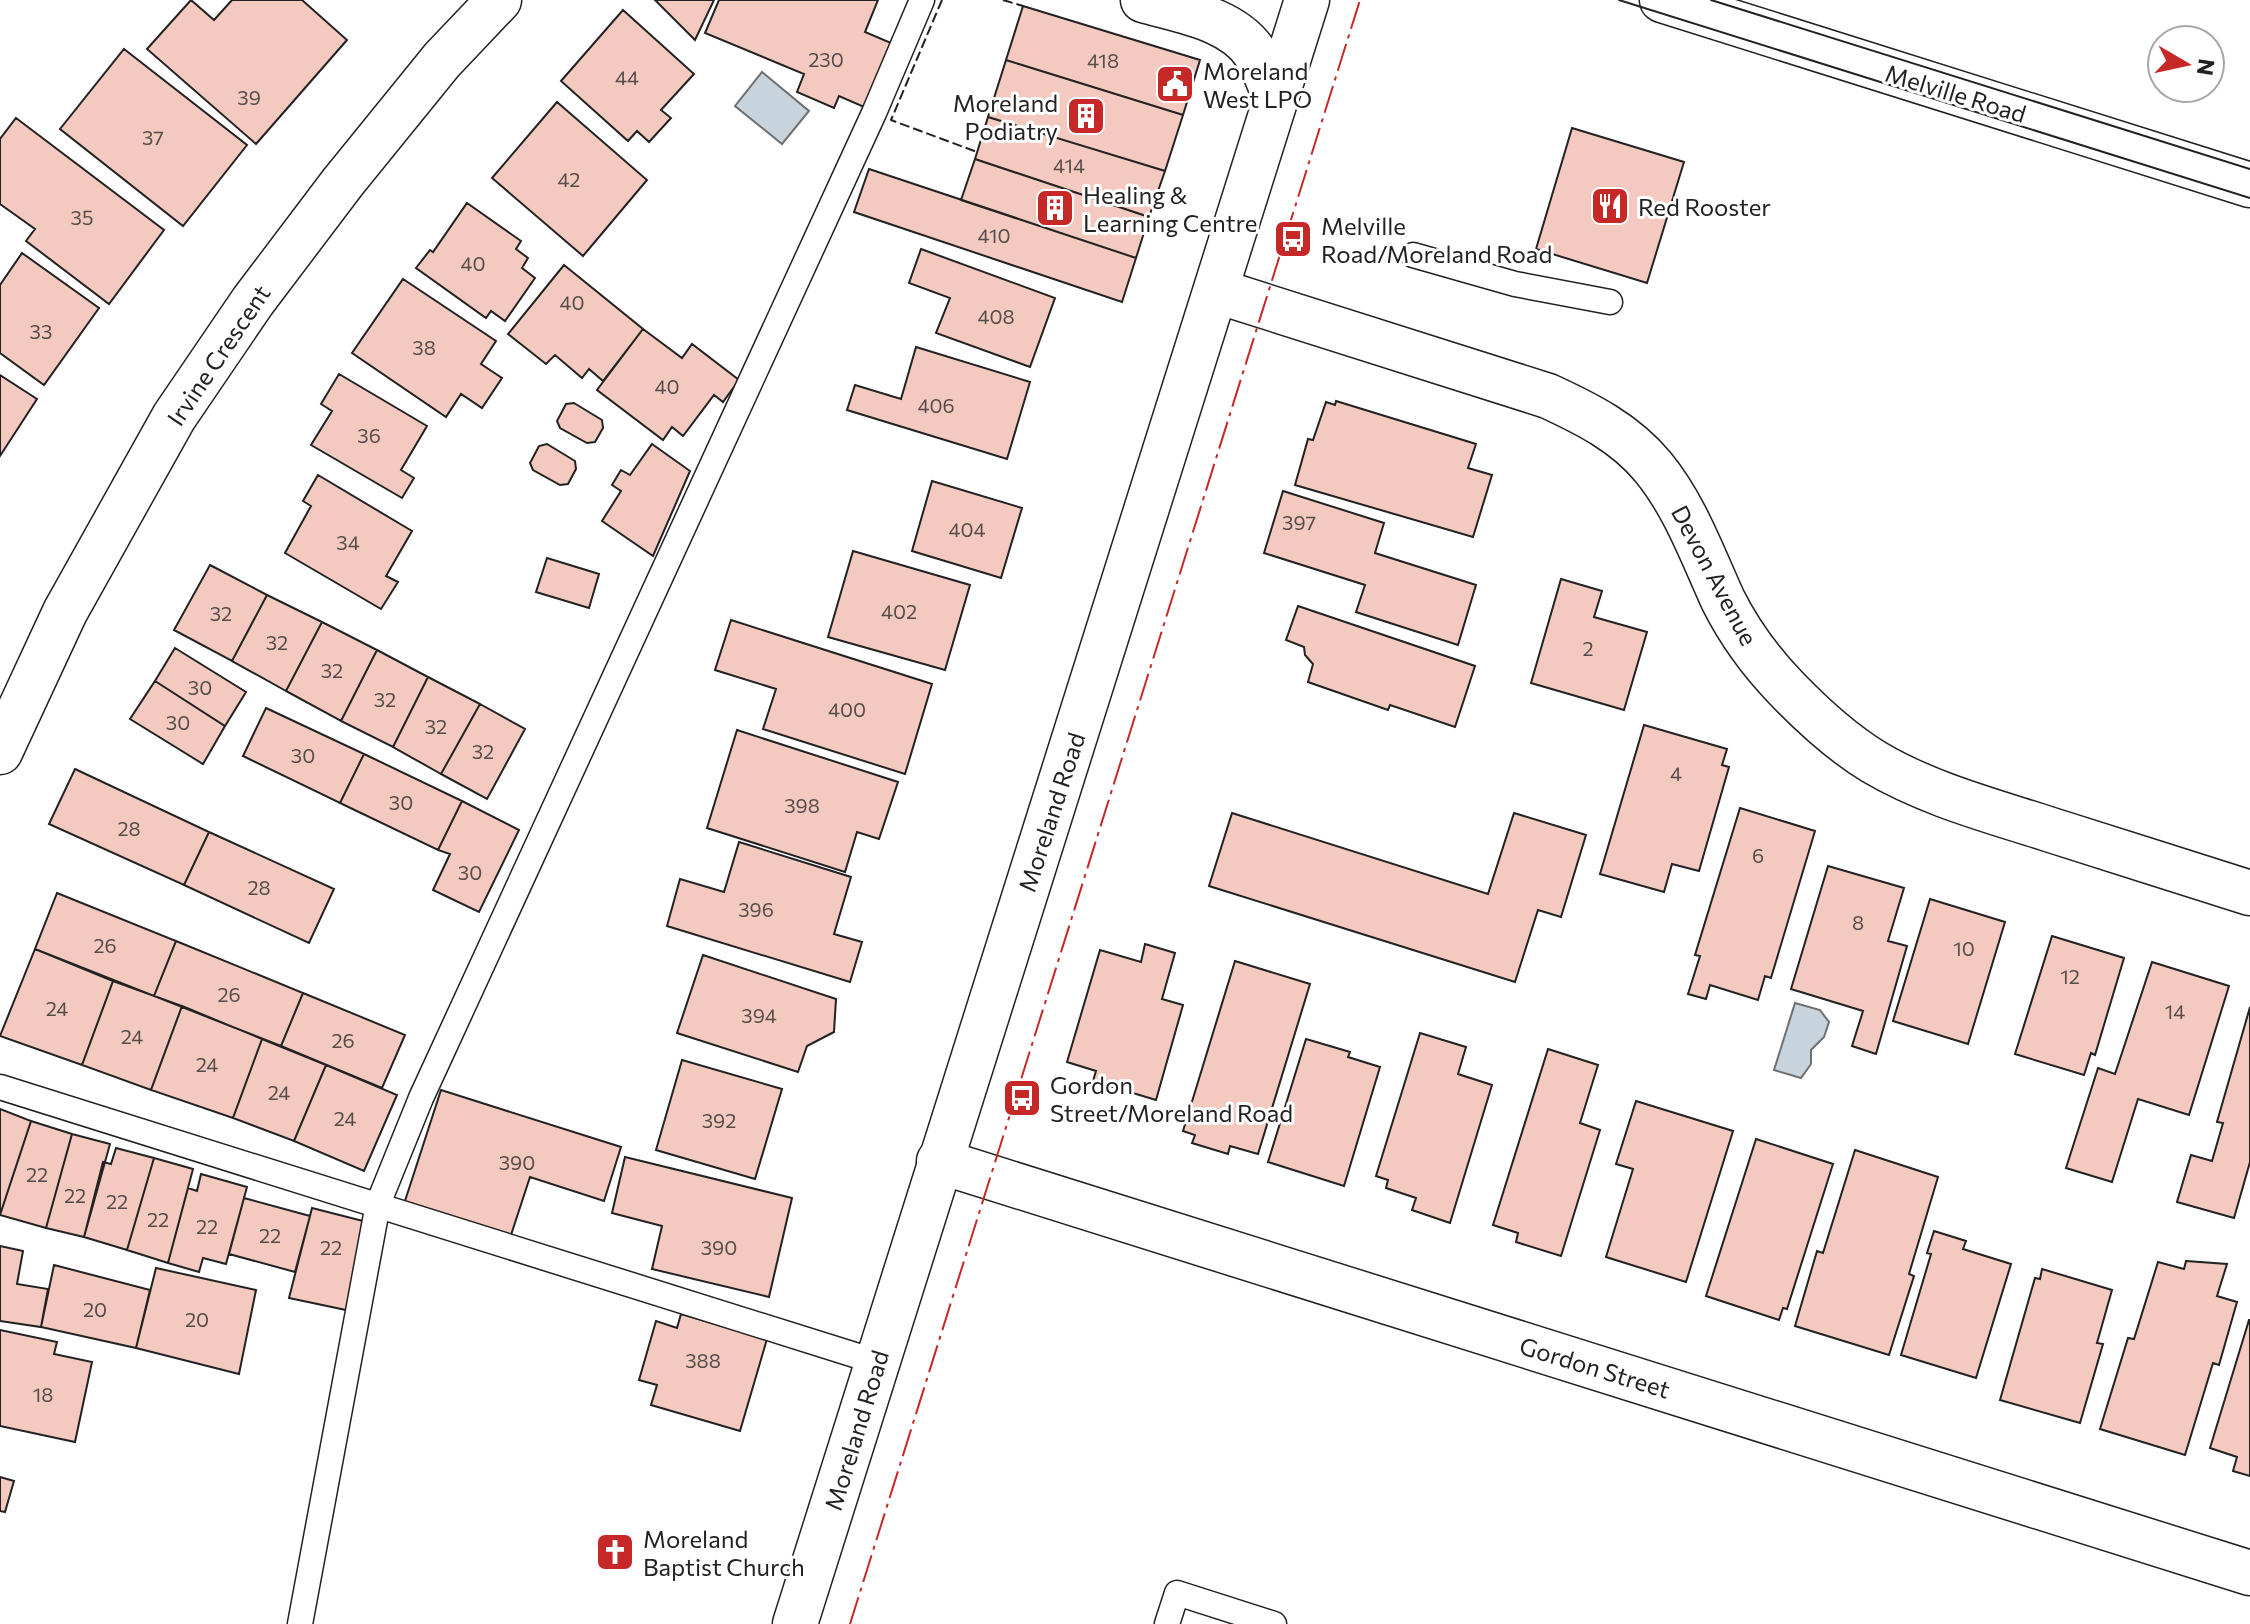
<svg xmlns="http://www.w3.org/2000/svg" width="2250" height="1624" viewBox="0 0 2250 1624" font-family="Commissioner,sans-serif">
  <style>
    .water { fill: #c7d3dd; stroke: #6f6f6f; stroke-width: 2 }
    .building { fill: #f3c9c0; stroke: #222; stroke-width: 2 }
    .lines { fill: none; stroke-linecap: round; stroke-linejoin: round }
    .service-casing { stroke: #222; stroke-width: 27 }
    .minor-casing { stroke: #222; stroke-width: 47 }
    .secondary-casing { stroke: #222; stroke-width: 47 }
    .service { stroke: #fff; stroke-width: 24 }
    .minor { stroke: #fff; stroke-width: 44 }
    .secondary { stroke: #fff; stroke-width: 44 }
    .tram { stroke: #222; stroke-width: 2 }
    .fence { stroke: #222; stroke-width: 2; stroke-dasharray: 10 4; stroke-linecap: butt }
    .power { stroke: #c62828; stroke-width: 2; stroke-dasharray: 28 6 4 6; stroke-linecap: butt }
    .labels { text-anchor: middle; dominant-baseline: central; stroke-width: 6; stroke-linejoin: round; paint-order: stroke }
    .number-label { font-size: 20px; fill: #564c4a }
    .poi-label { font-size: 24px; fill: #222; stroke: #fff; text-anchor: start }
    .street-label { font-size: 24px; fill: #222; stroke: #fff }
  </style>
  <rect width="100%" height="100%" fill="#fff"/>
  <path class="water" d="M762,72l47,39 -27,33 -47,-38z
    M1795,1003l25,7 9,12 -5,15 -13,13v14l-10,14 -27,-8z"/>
  <path class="building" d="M191,0l23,20 18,-20h70l45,40 -91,104 -109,-95z
    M655,0h59l-19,40z
    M719,0h159l-13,32 26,11 -27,64 -25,-11 -5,12 -37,-16 7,-18 -99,-41z
    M1023,6l177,54 -17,55 -177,-55z
    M623,10l71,64 -33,36 10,8 -22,24 -12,-11 -9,10 -67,-60z
    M124,49l123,96 -64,81 -123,-97z
    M1006,60l177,55 -18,56 -177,-54z
    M557,102l90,78 -64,76 -91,-78z
    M988,117l177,54 -16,46 -174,-58z
    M16,118l148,112 -55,74 -83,-63 9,-12 -35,-25v-65z
    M1572,128l112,34 -37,121 -111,-34z
    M975,159l174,58 -13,41 -175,-58z
    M869,169l267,89 -14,44 -268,-90z
    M467,203l54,38 -5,8 12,9 -6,10 13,10 -30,43 -14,-10 -5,7 -70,-50 14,-18 3,2z
    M921,249l134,49 -25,69 -94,-34 14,-35 -41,-15z
    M22,253l77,55 -55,77 -44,-32v-68z
    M564,265l79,64 -40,52 -14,-12 -7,9 -27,-23 -9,9 -38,-30z
    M403,279l93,62 -15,23 21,14 -20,30 -21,-14 -15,23 -94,-64z
    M643,329l39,29 10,-14 47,36 -16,22 -9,-7 -31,41 -11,-9 -9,13 -66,-50z
    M916,347l114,35 -23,77 -160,-49 8,-25 46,14z
    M339,374l88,52 -26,44 13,8 -12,20 -91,-53 21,-34 -11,-7z
    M0,375l37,24 -37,57z
    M1336,401l140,43 -8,24 24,7 -19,62 -178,-52 13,-46 5,1 13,-38 9,3z
    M574,403l28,17 1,8 -8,14 -8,1 -27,-15 -3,-7 9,-17z
    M547,444l28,17 1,8 -8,15 -8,1 -27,-15 -3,-7 9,-17z
    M652,444l38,27 -37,85 -51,-35 19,-30 -9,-6 9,-15 9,5z
    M318,475l94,56 -26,45 12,6 -17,27 -96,-56 26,-47 -8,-5z
    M932,481l90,27 -21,70 -89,-27z
    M1283,491l101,32 -9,30 101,32 -18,60 -102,-33 9,-27 -101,-32z
    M853,551l117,34 -25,85 -117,-33z
    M547,558l52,16 -10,34 -53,-16z
    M210,565l57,30 -35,66 -58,-31z
    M1561,579l41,12 -8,26 53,15 -23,78 -93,-27z
    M267,595l55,27 -36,69 -54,-30z
    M1298,606l177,60 -20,61 -65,-22 -2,5 -80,-28 5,-18 -8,-9 -1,-8 -18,-7z
    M731,620l201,64 -27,90 -142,-45 13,-40 -61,-19z
    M322,622l55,28 -36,71 -55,-30z
    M175,648l71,44 -21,34 -70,-45z
    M377,650l51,27 -35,70 -52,-26z
    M428,677l52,27 -39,70 -48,-27z
    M155,681l70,45 -22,38 -73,-45z
    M480,704l45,25 -38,70 -46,-25z
    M266,708l98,46 -24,49 -97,-47z
    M1644,725l83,24 -5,16 7,2 -30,104 -27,-7 -8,28 -64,-18z
    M737,730l161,52 -19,57 -22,-7 -12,40 -138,-44z
    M364,754l98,47 -24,49 -98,-47z
    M75,769l134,63 -25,53 -135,-61z
    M462,801l57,29 -40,82 -46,-22 17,-36 -12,-4z
    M1740,808l75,23 -44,147 -6,-2 -7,24 -48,-15 -4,14 -18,-5 12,-38 -5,-1z
    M1232,813l256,81 26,-81 72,22 -25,82 -23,-7 -23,72 -306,-96z
    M209,832l125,57 -25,54 -125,-58z
    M739,842l112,35 -17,57 28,8 -12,40 -183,-56 13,-47 44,13z
    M1828,866l76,22 -16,53 19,5 -31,108 -24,-8 11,-35 -72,-22z
    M57,893l119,48 -22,55 -119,-47z
    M1930,899l75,23 -37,122 -75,-23z
    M2052,936l72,22 -29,97 -4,-2 -7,22 -69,-21z
    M176,941l127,52 -22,53 -127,-50z
    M1145,944l30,9 -13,46 21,6 -27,95 -63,-19 3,-10 -29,-9 33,-112 41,12z
    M35,949l78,32 -31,84 -82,-29z
    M703,955l133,44 -2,33 -27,14 -9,26 -121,-39z
    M1235,961l75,23 -52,170 -28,-8 -2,8 -36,-11 3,-8 -12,-4z
    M2152,962l77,24 -40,129 -51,-16 -26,83 -46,-14 32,-100 17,6z
    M113,981l69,25 -31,84 -69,-25z
    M303,993l102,42 -23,53 -101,-42z
    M182,1006l80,33 -29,79 -82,-28z
    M2250,1007v155l-16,56 -57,-16 14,-47 21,6 11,-38 -6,-1z
    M1420,1033l46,14 -8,27 34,11 -42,138 -38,-13 4,-12 -30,-10 2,-8 -12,-4z
    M262,1039l64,26 -32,76 -61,-23z
    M1306,1039l44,13 -2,5 32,10 -36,119 -76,-24z
    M1548,1049l50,16 -18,58 20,7 -39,126 -45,-14 2,-9 -25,-8z
    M682,1060l100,29 -27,90 -99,-29z
    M326,1065l71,30 -33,76 -70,-30z
    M441,1090l180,57 -17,54 -74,-24 -20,61 -106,-34z
    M1636,1101l97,30 -47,151 -80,-25 27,-88 -17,-5z
    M0,1109l31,12 -31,94z
    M31,1121l41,13 -26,94 -46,-13z
    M72,1134l38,10 -26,93 -38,-9z
    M1756,1139l77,25 -46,145 -4,-1 -4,12 -73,-24z
    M116,1148l38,10 -27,92 -43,-13 19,-75 8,2z
    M1855,1150l83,27 -29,97 5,2 -25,79 -94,-29 22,-75 6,2z
    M625,1157l167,41 -23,99 -117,-28 10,-43 -50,-13z
    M154,1158l39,11 -25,94 -41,-13z
    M201,1174l46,13 -21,77 -23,-6 -4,14 -31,-9 20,-75 9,3z
    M244,1198l66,18 -15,56 -66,-18z
    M312,1208l55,14 -21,88 -57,-12z
    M1934,1231l32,10 -3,8 48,15 -35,114 -75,-23 30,-101 -4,-1z
    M0,1246l23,5 -6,33 31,5 -7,38 -41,-6z
    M2186,1261l41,3 -10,32 20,6 -18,63 -6,-2 -28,92 -85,-26 28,-91 6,1 24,-77 26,7z
    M54,1265l96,25 -14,58 -95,-21z
    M156,1268l100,22 -17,84 -103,-26z
    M2042,1269l70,21 -15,53 6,1 -23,79 -80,-23 35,-122 5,1z
    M681,1314l86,25 -27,92 -89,-26 6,-20 -18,-5 17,-59 21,7z
    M2249,1320h1v156l-17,-5 4,-14 -27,-9z
    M0,1330l57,12 -3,12 38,8 -17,80 -75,-16z
    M0,1477l14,4 -9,31 -5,-1z"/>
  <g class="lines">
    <defs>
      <path id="service" d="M1413,255l102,29 95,18
        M0,1087l877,275
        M300,1624l78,-420 43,-106 453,-985 48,-113
        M1167,1624l10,-31 97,31"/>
      <path id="minor" d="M1217,291l331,105c39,18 77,37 105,71 32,39 49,87 70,133 16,32 38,62 63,88 26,27 55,54 88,74 54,32 115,48 174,67 67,21 135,43 202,64
        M0,752l65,-140 109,-195 79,-116 90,-119 99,-122 57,-60
        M939,1161l1311,412"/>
      <path id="secondary" d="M1143,0c37,11 89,18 112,53 9,13 14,31 21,46
        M1662,0l588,185
        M795,1624l512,-1624"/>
    </defs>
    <use href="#service" class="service-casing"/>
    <use href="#minor" class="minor-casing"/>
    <use href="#secondary" class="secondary-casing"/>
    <use href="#service" class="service"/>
    <use href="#minor" class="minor"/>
    <use href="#secondary" class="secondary"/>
    <path class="tram" d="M1619,0l631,198
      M1711,0l539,169"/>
    <path class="fence" d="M942,0l-51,120 86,32
      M1003,0l20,6"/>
    <path class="power" d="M850,1624l510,-1624"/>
  </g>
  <defs>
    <symbol id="civic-square" viewBox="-11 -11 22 22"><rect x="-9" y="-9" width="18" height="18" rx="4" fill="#c62828" stroke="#fff"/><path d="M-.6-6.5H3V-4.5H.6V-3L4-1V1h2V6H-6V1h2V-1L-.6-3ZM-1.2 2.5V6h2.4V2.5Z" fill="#fff"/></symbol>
    <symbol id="building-square" viewBox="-11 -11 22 22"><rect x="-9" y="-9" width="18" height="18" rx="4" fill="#c62828" stroke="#fff"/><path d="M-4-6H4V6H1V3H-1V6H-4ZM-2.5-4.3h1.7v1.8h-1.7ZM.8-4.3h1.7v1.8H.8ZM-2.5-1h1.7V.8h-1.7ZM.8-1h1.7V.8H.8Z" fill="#fff"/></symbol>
    <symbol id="restaurant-square" viewBox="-11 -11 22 22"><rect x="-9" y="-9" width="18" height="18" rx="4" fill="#c62828" stroke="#fff"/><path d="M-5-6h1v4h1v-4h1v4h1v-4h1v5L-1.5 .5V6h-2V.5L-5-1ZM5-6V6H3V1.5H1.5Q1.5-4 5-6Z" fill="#fff"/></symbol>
    <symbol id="bus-square" viewBox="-11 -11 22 22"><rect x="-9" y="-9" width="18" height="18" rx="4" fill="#c62828" stroke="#fff"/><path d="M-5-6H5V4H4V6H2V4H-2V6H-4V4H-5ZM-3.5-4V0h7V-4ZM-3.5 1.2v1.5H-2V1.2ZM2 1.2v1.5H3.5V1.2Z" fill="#fff"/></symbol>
    <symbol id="church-square" viewBox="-11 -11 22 22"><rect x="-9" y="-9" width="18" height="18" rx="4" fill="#c62828" stroke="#fff"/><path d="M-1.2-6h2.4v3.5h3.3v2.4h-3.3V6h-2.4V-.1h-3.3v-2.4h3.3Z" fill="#fff"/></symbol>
  </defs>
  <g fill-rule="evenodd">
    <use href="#civic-square" x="1153" y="62" width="44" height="44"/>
    <use href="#building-square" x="1064" y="94" width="44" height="44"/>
    <use href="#restaurant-square" x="1588" y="184" width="44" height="44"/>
    <use href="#building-square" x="1033" y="186" width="44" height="44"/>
    <use href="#bus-square" x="1271" y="217" width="44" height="44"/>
    <use href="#bus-square" x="1000" y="1076" width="44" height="44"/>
    <use href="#church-square" x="593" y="1530" width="44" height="44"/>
  </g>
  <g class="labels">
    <g class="number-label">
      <text x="826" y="59">230</text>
      <text x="1103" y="60">418</text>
      <text x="627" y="77">44</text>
      <text x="249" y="97">39</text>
      <text x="153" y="137">37</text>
      <text x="1069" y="165">414</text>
      <text x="569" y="179">42</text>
      <text x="82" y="217">35</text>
      <text x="994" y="235">410</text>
      <text x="473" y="263">40</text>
      <text x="572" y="302">40</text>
      <text x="996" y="316">408</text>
      <text x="41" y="331">33</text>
      <text x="424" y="347">38</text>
      <text x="667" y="386">40</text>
      <text x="936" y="405">406</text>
      <text x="369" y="435">36</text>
      <text x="1299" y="522">397</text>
      <text x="967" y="529">404</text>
      <text x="348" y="542">34</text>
      <text x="899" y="611">402</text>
      <text x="221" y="613">32</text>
      <text x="277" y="642">32</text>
      <text x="1588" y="648">2</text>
      <text x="332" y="670">32</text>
      <text x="200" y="687">30</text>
      <text x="385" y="699">32</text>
      <text x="847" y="709">400</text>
      <text x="178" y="722">30</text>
      <text x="436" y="726">32</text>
      <text x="483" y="751">32</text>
      <text x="303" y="755">30</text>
      <text x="1676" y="773">4</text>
      <text x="401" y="802">30</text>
      <text x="802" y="805">398</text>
      <text x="129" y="828">28</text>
      <text x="1758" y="855">6</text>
      <text x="470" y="872">30</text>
      <text x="259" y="887">28</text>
      <text x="756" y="909">396</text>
      <text x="1858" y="922">8</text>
      <text x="105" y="945">26</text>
      <text x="1964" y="948">10</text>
      <text x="2070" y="976">12</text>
      <text x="229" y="994">26</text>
      <text x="57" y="1008">24</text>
      <text x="2175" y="1011">14</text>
      <text x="759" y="1015">394</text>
      <text x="132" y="1036">24</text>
      <text x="343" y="1040">26</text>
      <text x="207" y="1064">24</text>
      <text x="279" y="1092">24</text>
      <text x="345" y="1118">24</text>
      <text x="719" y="1120">392</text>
      <text x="517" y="1162">390</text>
      <text x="37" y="1174">22</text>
      <text x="75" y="1195">22</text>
      <text x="117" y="1201">22</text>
      <text x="158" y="1219">22</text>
      <text x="207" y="1226">22</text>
      <text x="270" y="1235">22</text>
      <text x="331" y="1247">22</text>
      <text x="719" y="1247">390</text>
      <text x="95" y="1309">20</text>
      <text x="197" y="1319">20</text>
      <text x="703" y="1360">388</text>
      <text x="43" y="1394">18</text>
    </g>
    <g class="poi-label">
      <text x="1203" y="70">Moreland<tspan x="1203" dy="28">West LPO</tspan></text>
      <text x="1058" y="102" text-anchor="end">Moreland<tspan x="1058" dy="28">Podiatry</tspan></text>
      <text x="1083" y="194">Healing &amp;<tspan x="1083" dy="28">Learning Centre</tspan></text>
      <text x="1638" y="206">Red Rooster</text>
      <text x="1321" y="225">Melville<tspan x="1321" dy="28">Road/Moreland Road</tspan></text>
      <text x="1050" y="1084">Gordon<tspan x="1050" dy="28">Street/Moreland Road</tspan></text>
      <text x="643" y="1538">Moreland<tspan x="643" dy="28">Baptist Church</tspan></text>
    </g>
    <g class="street-label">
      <text transform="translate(1956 93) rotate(17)">Melville Road</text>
      <text transform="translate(218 355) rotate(-56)">Irvine Crescent</text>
      <text transform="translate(1715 575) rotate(62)">Devon Avenue</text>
      <text transform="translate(1051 812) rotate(-72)">Moreland Road</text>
      <text transform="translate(1595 1367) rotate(17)">Gordon Street</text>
      <text transform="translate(856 1430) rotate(-73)">Moreland Road</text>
    </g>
  </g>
  <g transform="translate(2186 64) rotate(99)"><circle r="38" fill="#ffffff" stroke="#a7a7a7" stroke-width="2"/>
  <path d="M0-6L14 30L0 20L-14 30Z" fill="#c62828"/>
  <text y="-12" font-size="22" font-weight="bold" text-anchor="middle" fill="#222222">N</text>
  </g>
</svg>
